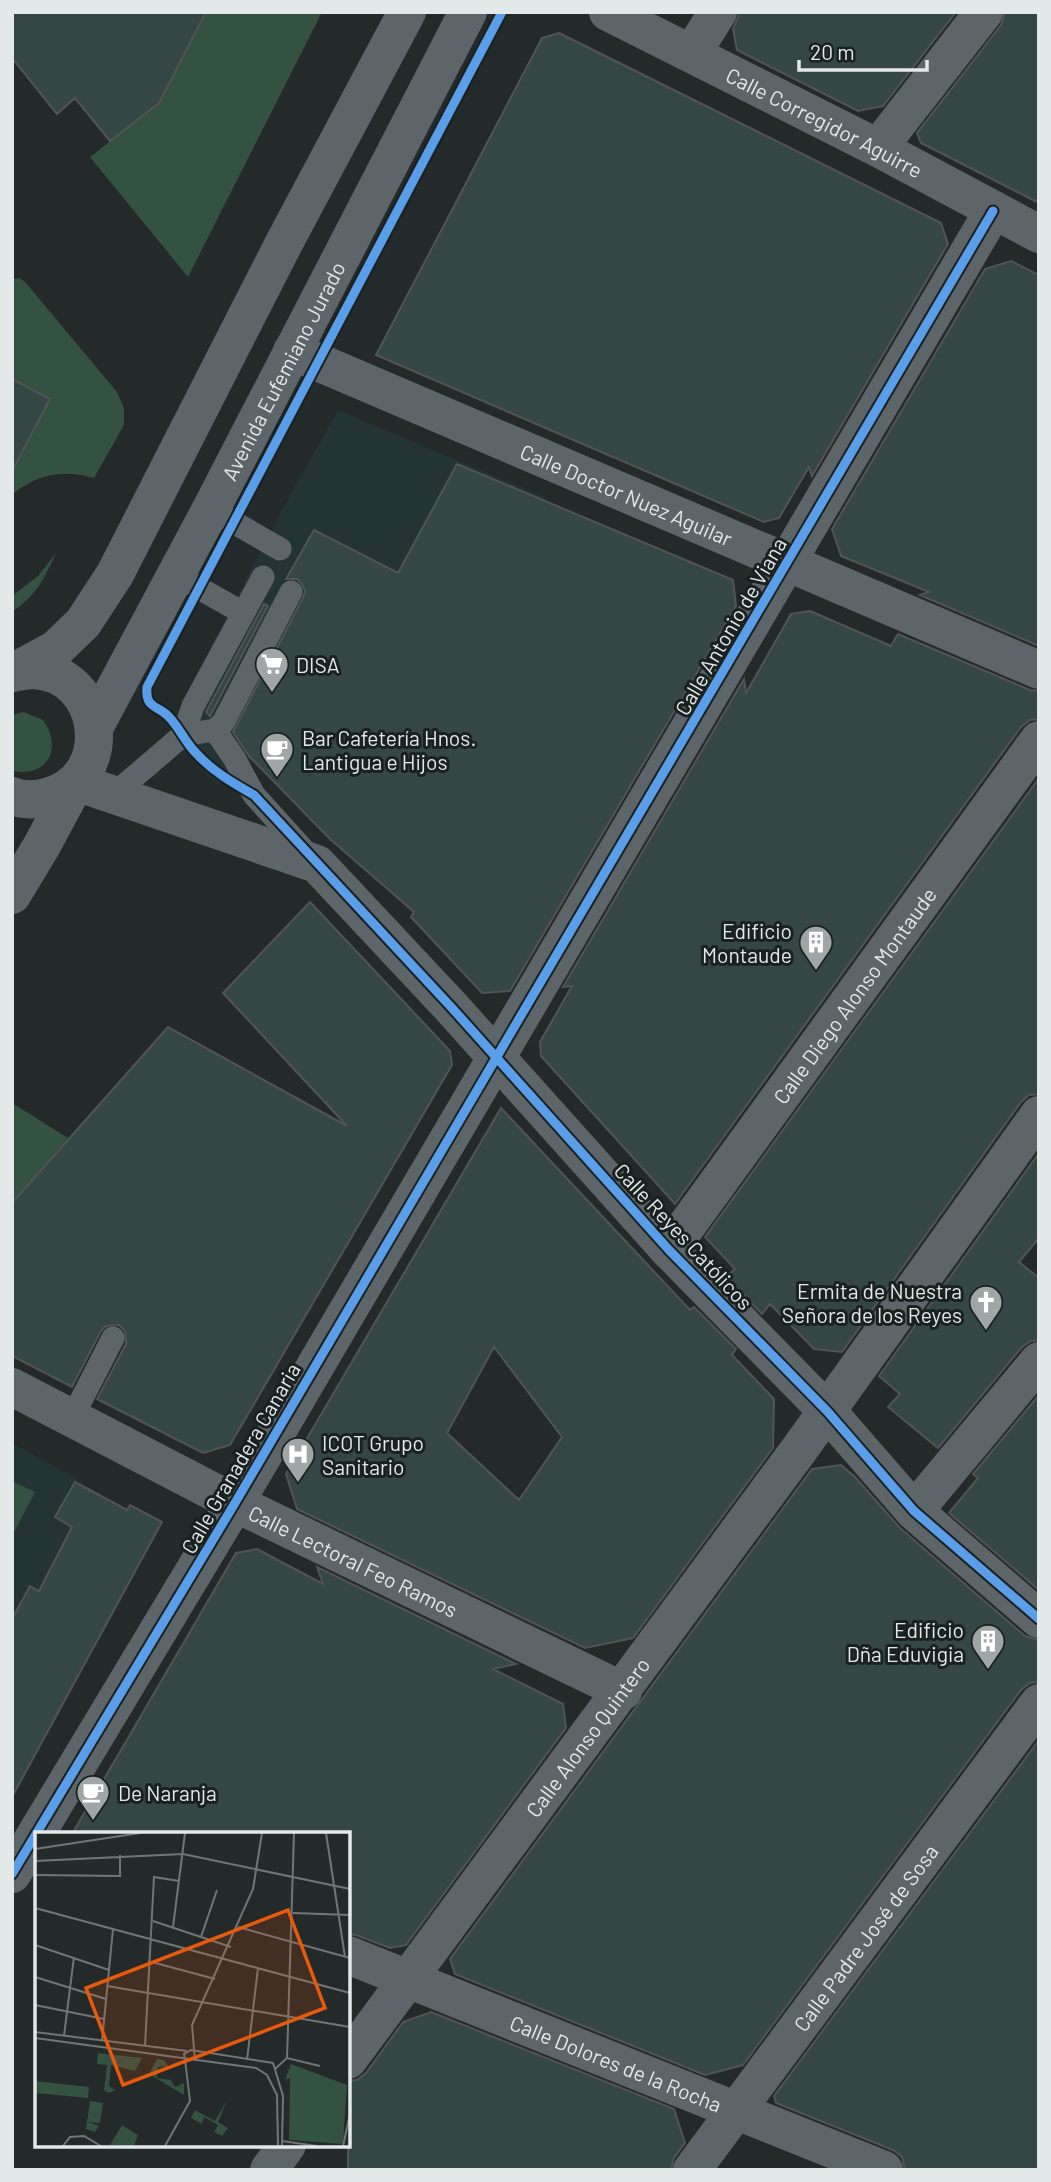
<svg xmlns="http://www.w3.org/2000/svg" width="1051" height="2182" viewBox="0 0 1051 2182" font-family="Barlow,sans-serif">
  <style>
    .built { fill: #243333 }
    .green { fill: #335242 }
    .building { fill: #344745; stroke: #515454; stroke-width: 2; fill-rule: evenodd }
    .lines { fill: none; stroke-linecap: round; stroke-linejoin: round }
    .lane { stroke: #5d6568; stroke-width: 23 }
    .street { stroke: #5d6568; stroke-width: 38 }
    .cycleway-casing { stroke: #192121; stroke-width: 13 }
    .cycleway { stroke: #5a9eea; stroke-width: 9 }
    .labels { text-anchor: middle; dominant-baseline: central; stroke-width: 6; stroke-linejoin: round; paint-order: stroke }
    .street-label { font-size: 21px; fill: #e3e8e8; stroke: #192121 }
    .poi-label { font-size: 21px; fill: #e3e8e8; stroke: #192121; text-anchor: start }
    .inset-road { fill: none; stroke: #707575; stroke-width: 2 }
    .view { fill: #e8590c; fill-opacity: 0.15; stroke: #e8590c; stroke-width: 3.5 }
    .inset-edge { fill: none; stroke: #e3e8e8; stroke-width: 3.5 }
  </style>
  <rect width="100%" height="100%" fill="#242929"/>
  <path class="built" d="M338,410l209,88 -179,294 -35,-33 -32,50 -53,-51 -29,26 -20,-17 -13,-72 96,-185z
    M12,1443l65,36 -2,3 52,28 3,-5 32,17 -142,261 -8,-4z"/>
  <path class="green" d="M205,12h117l-134,265 -98,-120 69,-54z
    M20,278l6,5 91,109 7,16v17l-30,53c-30,-9 -56,-4 -80,15l-2,-22 38,-72 -38,-20v-100z
    M56,553c-12,26 -19,42 -44,59v-16l26,-20z
    M24,712l19,8c20,28 5,58 -31,51v-56z
    M12,1103l56,35 -56,65z
    M12,1481l23,11 -23,44z"/>
  <path class="building" d="M12,12h194l-47,91 -49,38 -35,-43 -18,16 -45,-56z
    M740,12h216l-73,94 -25,5 -121,-61 -4,-21z
    M1005,12h34v191l-118,-60 -4,-10 84,-108z
    M559,33l382,190 7,21 -136,232 -3,-9 -30,51 -15,4 -388,-167 166,-317z
    M1011,261l28,14v371l-119,-51 9,-3 -88,-36 -9,-27 153,-260z
    M12,379l38,20 -38,72z
    M457,464l276,116 3,26 -226,385 -28,2 -71,-76 3,-5 -84,-73 -81,-83 -16,-24 70,-134 2,-7 -3,-7 -5,-5h-11l28,-49 84,43z
    M264,604l4,2 -58,110 -4,-4z
    M810,611l81,35 7,-12 132,56 9,1v28l-9,1 -9,7 -346,477 -134,-148 -1,-14 32,-56 -9,1 181,-308 2,14 45,-79z
    M1039,778v316l-10,1 -8,7 -179,250 -28,-3 -44,-45 -8,10 -36,-37 9,-8 -30,-32z
    M310,902l140,149 2,14 -222,380 -27,8 -106,-54 29,-55 -1,-13 -6,-6 -13,1 -5,5 -29,56 -60,-31v-153l156,-176 179,99 -124,-133z
    M501,1108l189,202 4,-3 42,42 -4,6 42,44 -1,49 -140,190 -48,10 -288,-139 -11,-35zM494,1347l68,90 -43,63 -72,-67z
    M1039,1153v85l-20,24 20,16v62l-8,1 -9,6 -84,101 -50,-41 12,-13 -21,-18z
    M1039,1395v195l-90,-77 29,-35 -5,-4z
    M841,1465l14,12 45,51 125,108 14,4v42l-9,1 -9,7 -278,375 -38,10 -250,-101 -5,-15 362,-490z
    M75,1482l52,28 3,-5 32,17 -150,275v-178l18,-33 9,5 33,-64 -17,-10z
    M257,1549l66,35 -6,-17 199,97 -23,5 70,35 3,24 -160,217 -16,3 -34,-13 -8,-1v-100h-276l164,-281z
    M1039,1740v430h-134l-3,-13 -9,-7 -117,-47 -2,-7z
    M431,2012l243,97 11,34 -11,15 -3,12h-323v-89l9,-1 9,-7 37,-51z"/>
  <g class="lines">
    <path class="lane" d="M211,509l69,40
      M176,575l67,38
      M215,730l19,28 20,37 56,62
      M183,735l32,-5 8,-7 68,-131
      M113,795l70,-60 10,-29 70,-129
      M72,1418l41,-80"/>
    <g class="street">
      <path id="s1" d="M608,12l270,136 161,86"/>
      <path d="M692,53l26,-41"/>
      <path d="M878,148l106,-136"/>
      <path id="s2" d="M292,351l747,319"/>
      <path d="M12,673l44,-24 27,-26 32,-49 169,-331 123,-231"/>
      <path d="M12,673c7,-1 15,-3 22,-3 70,4 83,106 16,126 -13,4 -26,5 -38,0"/>
      <path id="s3" d="M95,726l116,-217 257,-497"/>
      <path d="M76,782l241,82 135,144 217,242 158,161 87,100 125,108"/>
      <path d="M12,895l29,-48 35,-65"/>
      <path id="s4" d="M669,1250l370,-510"/>
      <path id="s5" d="M12,1387l223,116 388,188"/>
      <path d="M914,1511l125,-150"/>
      <path d="M12,1874l223,-371 758,-1292"/>
      <path id="s6" d="M348,1955l536,215"/>
      <path id="s7" d="M348,2060l453,-613 238,-332"/>
      <path d="M269,2170l18,-25"/>
      <path id="s8" d="M692,2170l347,-467"/>
    </g>
    <defs>
      <path id="cycleway" d="M502,12l-355,675c-2,23 11,17 23,31 10,11 16,25 26,35 16,18 37,30 58,42l198,213 217,242 158,161 87,100 125,108
        M12,1874l223,-371 758,-1292"/>
    </defs>
    <use href="#cycleway" class="cycleway-casing"/>
    <use href="#cycleway" class="cycleway"/>
  </g>
  <defs>
    <symbol id="supermarket-pin" viewBox="-11 -11 22 30"><path d="M0 17L-7.5 6A9.5 9.5 0 1 1 7.5 6Z" fill="#a0a5a5" stroke="#192121"/><path d="M-6-5.5h2.5l.6 2H6L4.5 2H-2.5L-4.4-4H-6ZM-1.5 3.2a1.3 1.3 0 1 0 .1 0ZM3 3.2a1.3 1.3 0 1 0 .1 0Z" fill="#fff"/></symbol>
    <symbol id="cafe-pin" viewBox="-11 -11 22 30"><path d="M0 17L-7.5 6A9.5 9.5 0 1 1 7.5 6Z" fill="#a0a5a5" stroke="#192121"/><path d="M-5.5-4.5H6V0H3Q3 3.5 0 3.5H-2.5Q-5.5 3.5-5.5 0ZM3-3.2v2h1.7v-2ZM-6 4.5H4V6H-6Z" fill="#fff"/></symbol>
    <symbol id="building-pin" viewBox="-11 -11 22 30"><path d="M0 17L-7.5 6A9.5 9.5 0 1 1 7.5 6Z" fill="#a0a5a5" stroke="#192121"/><path d="M-4-6H4V6H1V3H-1V6H-4ZM-2.5-4.3h1.7v1.8h-1.7ZM.8-4.3h1.7v1.8H.8ZM-2.5-1h1.7V.8h-1.7ZM.8-1h1.7V.8H.8Z" fill="#fff"/></symbol>
    <symbol id="church-pin" viewBox="-11 -11 22 30"><path d="M0 17L-7.5 6A9.5 9.5 0 1 1 7.5 6Z" fill="#a0a5a5" stroke="#192121"/><path d="M-1.2-6h2.4v3.5h3.3v2.4h-3.3V6h-2.4V-.1h-3.3v-2.4h3.3Z" fill="#fff"/></symbol>
    <symbol id="hospital-pin" viewBox="-11 -11 22 30"><path d="M0 17L-7.5 6A9.5 9.5 0 1 1 7.5 6Z" fill="#a0a5a5" stroke="#192121"/><path d="M-5-5h3v3.5h4V-5h3V5h-3V1.5h-4V5h-3Z" fill="#fff"/></symbol>
  </defs>
  <g fill-rule="evenodd">
    <use href="#supermarket-pin" x="253" y="645" width="38" height="52"/>
    <use href="#cafe-pin" x="258" y="730" width="38" height="52"/>
    <use href="#building-pin" x="797" y="923" width="38" height="52"/>
    <use href="#church-pin" x="967" y="1283" width="38" height="52"/>
    <use href="#hospital-pin" x="279" y="1435" width="38" height="52"/>
    <use href="#building-pin" x="969" y="1622" width="38" height="52"/>
    <use href="#cafe-pin" x="74" y="1773" width="38" height="52"/>
  </g>
  <g class="labels">
    <g class="street-label">
      <text stroke="none"><textPath href="#s1" startOffset="243">Calle Corregidor Aguirre</textPath></text>
      <text stroke="none"><textPath href="#s3" startOffset="402">Avenida Eufemiano Jurado</textPath></text>
      <text stroke="none"><textPath href="#s2" startOffset="364">Calle Doctor Nuez Aguilar</textPath></text>
      <text transform="translate(730 626) rotate(-60)">Calle Antonio de Viana</text>
      <text stroke="none"><textPath href="#s4" startOffset="315">Calle Diego Alonso Montaude</textPath></text>
      <text transform="translate(684 1236) rotate(47)">Calle Reyes Católicos</text>
      <text transform="translate(240 1458) rotate(-60)">Calle Granadera Canaria</text>
      <text stroke="none"><textPath href="#s5" startOffset="383">Calle Lectoral Feo Ramos</textPath></text>
      <text stroke="none"><textPath href="#s7" startOffset="402">Calle Alonso Quintero</textPath></text>
      <text stroke="none"><textPath href="#s8" startOffset="290">Calle Padre José de Sosa</textPath></text>
      <text stroke="none"><textPath href="#s6" startOffset="289">Calle Dolores de la Rocha</textPath></text>
    </g>
    <g class="poi-label">
      <text x="296" y="664">DISA</text>
      <text x="302" y="737">Bar Cafetería Hnos.<tspan x="302" dy="24">Lantigua e Hijos</tspan></text>
      <text x="792" y="930" text-anchor="end">Edificio<tspan x="792" dy="24">Montaude</tspan></text>
      <text x="962" y="1290" text-anchor="end">Ermita de Nuestra<tspan x="962" dy="24">Señora de los Reyes</tspan></text>
      <text x="322" y="1442">ICOT Grupo<tspan x="322" dy="24">Sanitario</tspan></text>
      <text x="964" y="1629" text-anchor="end">Edificio<tspan x="964" dy="24">Dña Eduvigia</tspan></text>
      <text x="118" y="1792">De Naranja</text>
    </g>
  </g>
  <g transform="translate(35 1832)">
    <rect width="315" height="315" fill="#242929"/>
    <path d="M63,221l44,5 -7,13 -24,-6 -2,21 6,4 -6,3 -5,-3 3,-25 -10,-1zM122,227l7,1 4,6 -10,1 -1,11 14,2 4,7 9,-4v12l-35,-21zM256,232l56,21 -4,59 -54,-4 1,-62 -5,2zM0,249l54,6 -1,11 -53,-5zM192,268l-9,22 10,6 -6,8 -8,-4 4,-7 -14,-8 -2,7 -11,-6 4,-8 20,11zM55,269l13,2 -3,20 -12,-1 11,4 -4,6 -9,-3zM87,293l16,10 -4,11 -24,-1z" fill="#335242"/>
    <path class="inset-road" d="M291,1l19,124M0,17l105,-16M0,29l148,-7 167,35M0,43l85,1v-21M0,76l315,85M258,81l57,2M118,89l78,26M138,95l12,-94M203,95l112,31M166,105l16,-47M0,113l74,25M113,129l67,18M0,145l71,22M72,154l243,41M0,173l69,14M0,200l152,19M29,204l10,-79M0,206l221,30 11,7 10,20 1,51M67,209l11,-112M110,214l9,-169 25,4M252,226l7,-225M150,228l-1,-6 7,-4 82,13 10,33 -1,50M212,228l11,-92M160,229l-3,-36 61,-136 9,-56M240,237l12,-11 33,8M247,309l35,5M28,314l7,-9 14,-1 17,10M130,314l25,-45 -5,-41M308,314l7,-32"/>
    <path class="view" d="M253,78l37,98 -202,77 -37,-97z"/>
    <rect width="315" height="315" class="inset-edge"/>
  </g>
  <rect width="1051" height="2182" fill="none" stroke="#e3e8e8" stroke-width="28"/>
  <path d="M799 60v10h128v-10" fill="none" stroke="#e3e8e8" stroke-width="3.5"/>
  <text x="810" y="60" font-size="21" fill="#e3e8e8" stroke="#192121" stroke-width="5" paint-order="stroke">20 m</text>
</svg>
